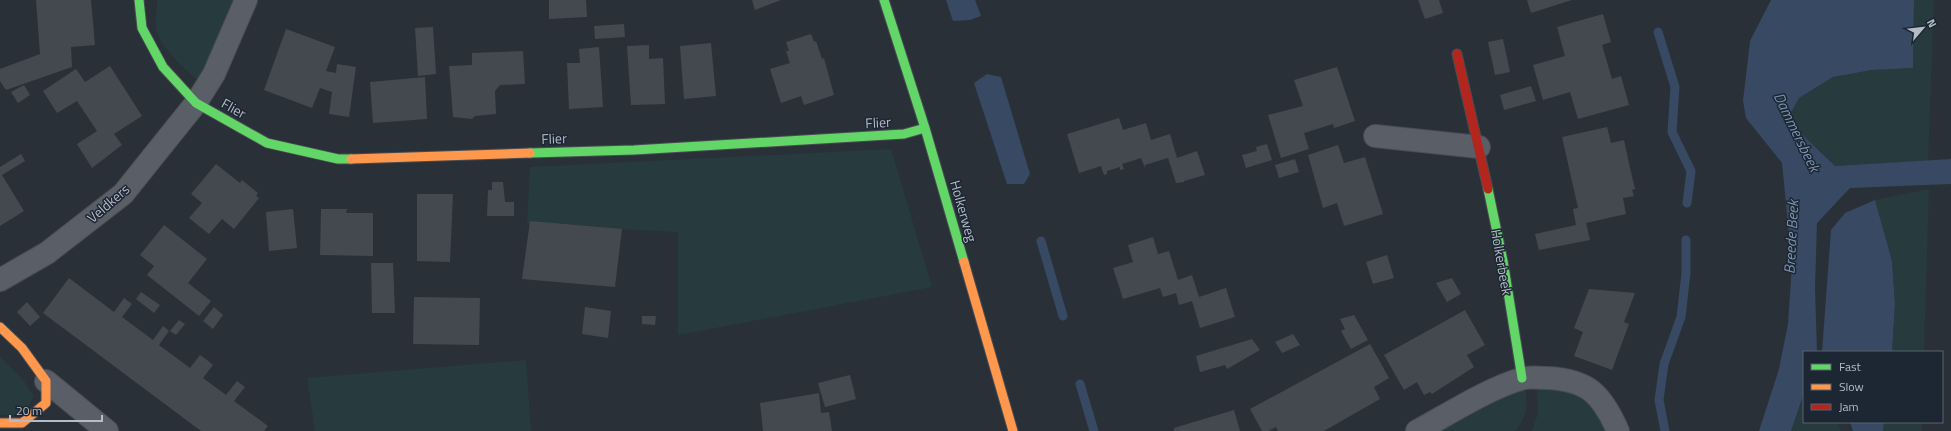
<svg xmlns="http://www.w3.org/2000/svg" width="1951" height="431" viewBox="0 0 1951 431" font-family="'Titillium Web',sans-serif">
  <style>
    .green { fill: #273a3e }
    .water { fill: #384963 }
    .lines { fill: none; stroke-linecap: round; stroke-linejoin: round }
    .stream { stroke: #384963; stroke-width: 9 }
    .building { fill: #444950 }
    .street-casing { stroke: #484c53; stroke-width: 24 }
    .fast-casing { stroke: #484c53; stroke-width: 11 }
    .slow-casing { stroke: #484c53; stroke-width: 11 }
    .jam-casing { stroke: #484c53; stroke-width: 11 }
    .street { stroke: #5a5e66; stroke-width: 22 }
    .fast { stroke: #63d668; stroke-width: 9 }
    .slow { stroke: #ff974d; stroke-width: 9 }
    .jam { stroke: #b3261e; stroke-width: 9 }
    .labels { text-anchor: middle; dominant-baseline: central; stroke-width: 3; stroke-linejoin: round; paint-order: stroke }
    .street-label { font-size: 14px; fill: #b4bcc9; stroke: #1d2633 }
    .water-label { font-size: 15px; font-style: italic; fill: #7c92b1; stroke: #1d2633 }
  </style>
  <rect width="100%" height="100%" fill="#2a3038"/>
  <path class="green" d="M157,0h76l-28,78 -3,5c-15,-11 -43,-36 -46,-55 -1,-9 1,-19 1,-28z
    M1914,0h20l-6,161 -93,5 -48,-46 12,-22 34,-21 39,-7 41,-2z
    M891,149l41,138 -254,48v-103l-151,-7 3,-58z
    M1929,189l-5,163h-32l3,-48 -3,-43 -17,-61z
    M0,357l24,24 10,15 -8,18 -26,1z
    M526,360l5,71h-216l-8,-53z
    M1525,388c3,20 3,27 -10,43h-79l78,-42z
    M1537,389l32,1 27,18 12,23h-76l6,-18z
    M1804,393v29h33l4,9h-50z
    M1884,422h38v9h-39z"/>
  <path class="water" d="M946,0h29l6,16 -11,4 -17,1z
    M1771,0h143l-1,68 -41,2 -39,7 -34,21 -12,22 48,46 116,-7v25l-101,4 -33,35 -2,64 2,65h-13v41l-13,38h-32l20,-62 9,-45 4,-59 -10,-102 -36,-45 -3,-17 7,-60z
    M987,74l14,3 29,97 -6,10h-17l-33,-101z
    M1875,200l17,61 3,43 -3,48h-70l9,-122 14,-17z
    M1850,422h34l-1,9h-30z"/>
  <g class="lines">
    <path class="stream" d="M1658,32l17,55 -3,45 19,39 -4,32
      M1041,241l22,75
      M1080,384l14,47
      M1665,431l-6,-31 5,-36 17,-47 5,-44v-33"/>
  </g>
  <path class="building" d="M36,0h55l4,45 -24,2 1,20 -66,23 -6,-9v-12l40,-15z
    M549,0h37l1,17 -38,2z
    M752,0h29l-26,10z
    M1418,0h21l4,13 -18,6z
    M1527,0h45l-41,13z
    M1603,14l8,28 -9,3 10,34 9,-3 8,29 -51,14 -8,-27 -27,8 -10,-35 32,-9 -8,-29z
    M624,24l1,13 -30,2 -1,-13z
    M433,27l3,47 -18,2 -3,-48z
    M286,29l49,18 -9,24 10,2 1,-9 19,3 -7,50 -20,-3 3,-22 -12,-4 -8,20 -48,-18z
    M811,34l3,8 2,-1 6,18 2,-1 10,37 -30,10 -3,-9 -20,7 -11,-34 20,-6 -4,-12h3l-3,-9z
    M1503,39l7,33 -15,3 -7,-33z
    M711,43l5,53 -32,3 -4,-53z
    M649,45v14l14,-1 2,46 -34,1 -4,-59z
    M599,47l4,60 -34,2 -2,-46h13l-1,-14z
    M523,51l2,33 -25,1 -5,6 1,23 -21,2 -3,3 -19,-2 -4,-51 23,-1v-12z
    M110,66l32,50 -28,18 8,11 -30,23 -15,-24 20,-13 -20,-30 -20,12 -14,-22 33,-22 9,13z
    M1337,67l18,54 -21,7 -1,-4 -29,9 5,16 -28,9 -13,-43 35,-9 -9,-26z
    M425,77l2,42 -54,4 -3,-41z
    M24,85l6,10 -12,8 -7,-11z
    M1531,86l5,15 -32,9 -4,-15z
    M1119,118l4,12 23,-7 5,17 19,-6 7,24 20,-7 8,24 -21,6v1l-8,1 -8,-25 -23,7v3l-4,-10 -19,6 2,5 -4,1v-3l-13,4v3l-3,1 -3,-9 -22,7 -12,-39z
    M1607,127l4,16 13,-3 6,28 5,21 -3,1 2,6 -11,2 3,16 -40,9 4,17 -51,10 -4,-16 41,-9 -3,-16 5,-1 -16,-71z
    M1267,144l5,16 -26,8 -4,-13 15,-4 -1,-4z
    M1338,145l6,18 21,-6 18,57 -39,12 -7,-23 -14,5 -15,-53z
    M21,154l4,7 -23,14 22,36 -24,15v-59z
    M1295,159l4,13 -20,6 -4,-13z
    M216,164l24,19 2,-3 16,13 -2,3 3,2 -25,31 -12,-10 -13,15 -20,-16 13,-15 -11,-9z
    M492,182h11l2,20h9v14h-27l1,-26h4z
    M417,194h36l-3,68 -33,-1z
    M293,209l4,39 -28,3 -3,-39z
    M321,209h26l-1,4h27v43l-53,-1z
    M530,221l92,8 -7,58 -93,-8z
    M164,225l43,34 -19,24 23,18 -12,15 -52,-41 7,-9 -14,-11z
    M1153,237l5,17 11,-3 9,29 14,-5 7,22 27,-9 9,29 -35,11 -8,-27 -13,4 -3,-12 -13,4 -3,-9 -37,11 -10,-31 20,-6 -5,-17z
    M1387,255l7,23 -21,6 -7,-22z
    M371,263h22l2,50h-23z
    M69,278l45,34 10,-14 8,6 -10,13 31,23 10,-14 6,5 -10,14 31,23 10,-13 7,5 6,5 -10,13 23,17 11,-14 8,6 -11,14 34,25 -4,5h-63l-158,-118z
    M1452,278l9,16 -14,8 -11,-19z
    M1589,289l46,4 -11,29 5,2 -17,46 -38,-14 9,-24 -9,-4z
    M141,292l19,13 -6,8 -18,-14z
    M414,297l66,1 -1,47 -66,-1z
    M27,302l13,15 -10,9 -13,-14z
    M214,307l9,8 -10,14 -10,-8z
    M585,307l26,4 -3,27 -26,-4z
    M1465,310l20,35 -18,10 7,12 -42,27 -2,-2 -6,3 -7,-13 -13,8 -20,-35z
    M1354,315l14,25 -17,9 -10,-18 4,-2 -5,-10z
    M642,316h14l-1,9 -13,-1z
    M179,320l6,4 -9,11 -6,-4z
    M1293,334l7,11 -18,8 -7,-11z
    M1252,339l8,11 -33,19 -2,-4 -25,7 -4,-16z
    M1370,344l19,34 -15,9 6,12 -56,32h-46l-2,-4 -8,4h-6l-12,-22z
    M850,375l6,24 -31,8 -7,-24z
    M819,393l2,20 8,-1 3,19h-69l-3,-28z
    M1234,410l6,21h-66v-3z"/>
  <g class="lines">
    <defs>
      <path id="street" d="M1375,136l104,11
        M0,280l47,-27 76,-59 73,-91 18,-29 32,-74
        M46,381l61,50
        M1417,431c30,-16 72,-43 104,-52 7,-3 19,-1 27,-1 41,2 54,17 70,53"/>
      <path id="fast" d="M139,0l3,28 21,39 33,36 71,40 71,16h13
        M884,0l41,128 39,134
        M530,153l104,-3 270,-16 21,-6
        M1488,189l15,72 19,117"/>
      <path id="slow" d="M351,159l179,-6
        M964,262l49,169
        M0,327l22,21 24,33v22l-24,20h-22"/>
      <path id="jam" d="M1457,54l31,135"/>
    </defs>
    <use href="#street" class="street-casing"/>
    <use href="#fast" class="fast-casing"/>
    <use href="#slow" class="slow-casing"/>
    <use href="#jam" class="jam-casing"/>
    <use href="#street" class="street"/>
    <use href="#fast" class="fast"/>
    <use href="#slow" class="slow"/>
    <use href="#jam" class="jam"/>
  </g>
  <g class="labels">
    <g class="street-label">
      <text transform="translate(234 108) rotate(29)">Flier</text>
      <text transform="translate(878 122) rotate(-3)">Flier</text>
      <text transform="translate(554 138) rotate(-2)">Flier</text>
      <text transform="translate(108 203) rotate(-41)">Veldkers</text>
      <text transform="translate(964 211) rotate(74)">Holkerweg</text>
      <text transform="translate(1502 262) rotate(80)">Holkerbeek</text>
    </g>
    <g class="water-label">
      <text transform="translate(1797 132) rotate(64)">Dammersbeek</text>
      <text transform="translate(1791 237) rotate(-87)">Breede Beek</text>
    </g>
  </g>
  <rect x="1803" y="351" width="140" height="72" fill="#1d2633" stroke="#59626f"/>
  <rect x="1811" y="364" width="20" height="6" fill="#63d668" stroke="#59626f"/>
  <text x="1839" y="371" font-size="12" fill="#b4bcc9">Fast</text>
  <rect x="1811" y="384" width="20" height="6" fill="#ff974d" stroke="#59626f"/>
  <text x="1839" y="391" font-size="12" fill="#b4bcc9">Slow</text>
  <rect x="1811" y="404" width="20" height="6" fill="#b3261e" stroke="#59626f"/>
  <text x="1839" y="411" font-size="12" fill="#b4bcc9">Jam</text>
  <g transform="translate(1923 28) rotate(62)" stroke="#1d2633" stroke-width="3" paint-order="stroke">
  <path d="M0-3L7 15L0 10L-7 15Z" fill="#b4bcc9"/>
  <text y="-6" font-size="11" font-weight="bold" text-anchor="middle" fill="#b4bcc9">N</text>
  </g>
  <path d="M10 415v6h92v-6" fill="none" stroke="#b4bcc9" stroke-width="2"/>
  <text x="16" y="415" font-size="12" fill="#b4bcc9" stroke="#1d2633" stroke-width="3" paint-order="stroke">20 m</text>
</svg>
